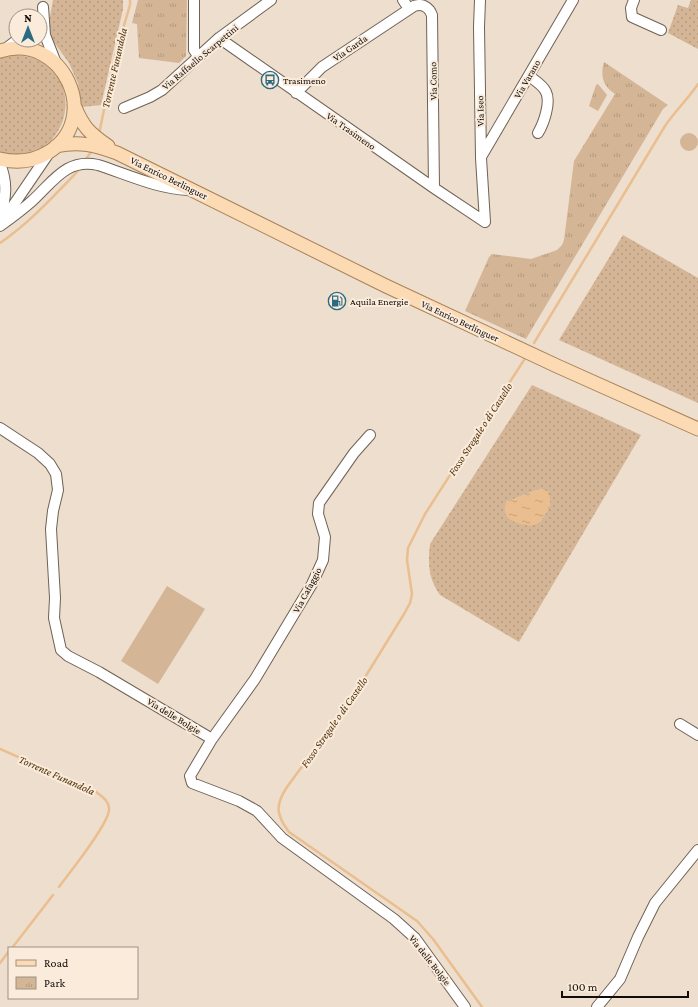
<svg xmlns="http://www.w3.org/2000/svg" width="698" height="1007" viewBox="0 0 698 1007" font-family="'Crimson Pro',serif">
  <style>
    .grass { fill: url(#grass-dots); fill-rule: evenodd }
    .park { fill: url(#park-tufts) }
    .pitch { fill: #d4b596 }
    .water { fill: url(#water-ripples) }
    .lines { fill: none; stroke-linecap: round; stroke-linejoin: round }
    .stream { stroke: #eabe8f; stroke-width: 2.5 }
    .minor-casing { stroke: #6f6255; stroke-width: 12 }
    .major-casing { stroke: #a88257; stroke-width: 15 }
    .minor { stroke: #fff; stroke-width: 10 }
    .major { stroke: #fcdab4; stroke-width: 13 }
    .labels { text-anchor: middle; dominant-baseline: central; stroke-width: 4; stroke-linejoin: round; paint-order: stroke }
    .street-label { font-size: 10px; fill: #110c07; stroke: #faebdb }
    .poi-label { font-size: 10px; fill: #110c07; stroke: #faebdb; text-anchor: start }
    .water-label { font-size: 11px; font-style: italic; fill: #4c2f08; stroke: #faebdb }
  </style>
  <defs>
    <pattern id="grass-dots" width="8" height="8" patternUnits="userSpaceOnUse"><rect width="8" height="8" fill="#d4b596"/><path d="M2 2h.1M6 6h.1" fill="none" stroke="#b59a80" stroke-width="1.8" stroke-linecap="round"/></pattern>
    <pattern id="park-tufts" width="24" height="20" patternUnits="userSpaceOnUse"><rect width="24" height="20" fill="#d4b596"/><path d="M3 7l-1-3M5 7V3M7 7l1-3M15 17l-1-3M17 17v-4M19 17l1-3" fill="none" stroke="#b59a80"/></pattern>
    <pattern id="water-ripples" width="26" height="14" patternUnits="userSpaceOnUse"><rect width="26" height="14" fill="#eabe8f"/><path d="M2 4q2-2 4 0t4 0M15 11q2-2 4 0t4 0" fill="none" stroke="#c8a27a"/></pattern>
  </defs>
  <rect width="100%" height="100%" fill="#eddece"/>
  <path class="grass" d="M53,0h70v9l-22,96 -19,2 -4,-24 -9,-20 -18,-25 -2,-16z
    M691,0h7v49l-30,-16 10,-28 10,3z
    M16,55c79,6 56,118 -16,97v-94z
    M623,235l75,43v125l-139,-63z
    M532,385l109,50 -122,207 -79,-47c-12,-17 -12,-31 -10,-51zM542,489l8,16 -10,17 -34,-20 31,-12z"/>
  <path class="park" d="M138,0h49l-1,56 -7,7 -40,-5 -2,-34 -5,-1z
    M604,62l64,43 -5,4 -137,230 -61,-28 24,-54 3,-3 39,5 26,-9 5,-5 2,-5 10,-79 41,-67c-12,-8 -15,-18 -11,-32z
    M598,84l9,11 -9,16 -9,-5 7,-21z"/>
  <path class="pitch" d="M680 142a9 9 0 1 1 18 0a9 9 0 1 1-18 0Z
    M167,586l38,23 -47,75 -37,-23z"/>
  <path class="water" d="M542,489l7,3c0,4 2,9 1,13 -2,6 -9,18 -15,20 -8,2 -26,-3 -29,-10 -2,-4 -1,-9 0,-13l31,-12z"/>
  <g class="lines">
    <path class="stream" d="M99,134l16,-78 15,-51v-5
      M86,159l5,-7
      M0,243c29,-20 54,-47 78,-72
      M534,343l131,-217c10,-15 23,-27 33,-42
      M0,749l95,42c6,5 15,10 14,19 -1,15 -39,62 -50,77
      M12,948l41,-53
      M0,963l9,-12
      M482,1007l-49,-68 -16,-18 -128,-89c-13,-17 -14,-27 -2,-45l64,-87 53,-86 6,-11 2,-9 -5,-34 1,-12 17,-34 99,-154"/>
    <defs>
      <path id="minor" d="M194,0v50l4,6
        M403,0l6,9
        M480,0l-1,27 2,131 4,64
        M634,0l-3,8 1,9 29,13
        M43,7l2,28 11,28
        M219,38l215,150 51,34
        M4,50l13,-10
        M529,76c5,4 14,9 17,16 5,10 -2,31 -8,41
        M296,93l26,-26 92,-61c8,-3 15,1 18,9l2,173
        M124,108l26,-11 12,-7 57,-52 52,-38
        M481,157l92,-157
        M0,164c8,19 6,34 0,53
        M4,219l47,-69
        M0,226c11,-8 22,-16 32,-25 21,-19 34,-43 66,-36 28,9 60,24 90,25
        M0,428l38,25 12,11 6,10 2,16 -5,21 -2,18 4,69 -1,20 7,32 7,6 31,16 113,67
        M370,435l-16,18 -35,50 -1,11 7,23 -2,23 -11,24 -57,95 -43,60 -22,37 2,7 47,18 18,10 25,27 112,81 21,19 50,69
        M680,724l18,11
        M597,1007l23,-28 18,-42 17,-34 43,-53"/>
      <path id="major" d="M0,51c63,-20 104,69 47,102 -15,9 -30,10 -47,6
        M74,105c9,22 15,28 34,41
        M56,146c24,-5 39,-1 61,7l269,133 171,80 141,63"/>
    </defs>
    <use href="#minor" class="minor-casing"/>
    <use href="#major" class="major-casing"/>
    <use href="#minor" class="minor"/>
    <use href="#major" class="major"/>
  </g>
  <defs>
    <symbol id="bus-ring" viewBox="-11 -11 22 22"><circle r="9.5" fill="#faebdb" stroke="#2b6a80" stroke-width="1.5"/><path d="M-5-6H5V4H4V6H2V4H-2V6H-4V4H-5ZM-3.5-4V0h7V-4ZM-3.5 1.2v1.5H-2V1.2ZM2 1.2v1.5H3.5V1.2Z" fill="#2b6a80"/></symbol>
    <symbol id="fuel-ring" viewBox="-11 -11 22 22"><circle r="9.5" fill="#faebdb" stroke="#2b6a80" stroke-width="1.5"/><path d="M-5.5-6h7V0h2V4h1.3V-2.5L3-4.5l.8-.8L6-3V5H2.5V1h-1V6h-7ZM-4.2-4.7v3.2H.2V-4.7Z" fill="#2b6a80"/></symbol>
  </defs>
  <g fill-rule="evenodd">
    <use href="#bus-ring" x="260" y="70" width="20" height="20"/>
    <use href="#fuel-ring" x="327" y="291" width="20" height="20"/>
  </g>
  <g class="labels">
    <g class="street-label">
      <text transform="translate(350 48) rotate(-34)">Via Garda</text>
      <text transform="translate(200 57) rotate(-40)">Via Raffaello Scarpettini</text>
      <text transform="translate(527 79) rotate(-60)">Via Varano</text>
      <text transform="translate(433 81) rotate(-91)">Via Como</text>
      <text transform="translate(480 111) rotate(-91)">Via Iseo</text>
      <text transform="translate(351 131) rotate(35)">Via Trasimeno</text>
      <text transform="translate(169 178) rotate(26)">Via Enrico Berlinguer</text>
      <text transform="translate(460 321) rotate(25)">Via Enrico Berlinguer</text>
      <text transform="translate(307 590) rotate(-62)">Via Cafaggio</text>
      <text transform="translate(174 716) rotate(31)">Via delle Bolgie</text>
      <text transform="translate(430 960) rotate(52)">Via delle Bolgie</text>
    </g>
    <g class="poi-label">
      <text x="283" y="80">Trasimeno</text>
      <text x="350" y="301">Aquila Energie</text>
    </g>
    <g class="water-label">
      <text transform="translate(114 68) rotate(-77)">Torrente Funandola</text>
      <text transform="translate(480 429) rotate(-57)">Fosso Stregale o di Castello</text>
      <text transform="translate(334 722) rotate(-55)">Fosso Stregale o di Castello</text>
      <text transform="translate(57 775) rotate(24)">Torrente Funandola</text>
    </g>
  </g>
  <rect x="8" y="947" width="130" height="52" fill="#faebdb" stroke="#9d9286"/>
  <rect x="16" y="960" width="20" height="6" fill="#fcdab4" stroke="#9d9286"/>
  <text x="44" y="967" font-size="12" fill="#110c07">Road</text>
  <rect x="16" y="977" width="20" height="12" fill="url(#park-tufts)" stroke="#9d9286"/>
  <text x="44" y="987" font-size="12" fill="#110c07">Park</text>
  <g transform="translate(28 28)"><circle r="19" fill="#faebdb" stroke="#9d9286"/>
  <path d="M0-3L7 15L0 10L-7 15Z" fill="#2b6a80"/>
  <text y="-6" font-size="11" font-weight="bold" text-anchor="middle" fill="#110c07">N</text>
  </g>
  <path d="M562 991v6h126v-6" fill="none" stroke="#110c07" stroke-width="2"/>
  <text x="568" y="991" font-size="12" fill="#110c07" stroke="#faebdb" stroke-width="3" paint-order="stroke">100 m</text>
</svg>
